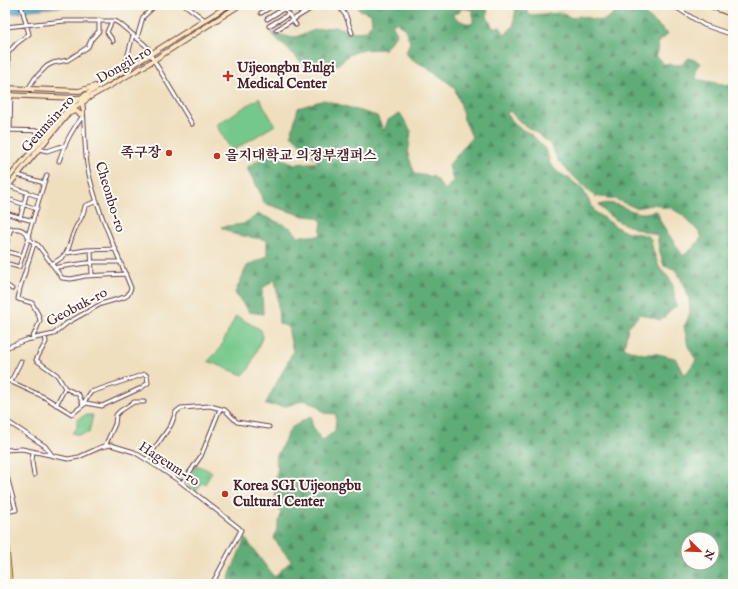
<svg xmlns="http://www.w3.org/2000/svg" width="738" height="589" viewBox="0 0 738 589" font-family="'IM FELL English','Noto Serif KR',serif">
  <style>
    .grass { fill: url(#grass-tufts); stroke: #5f745b }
    .forest { fill: url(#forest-firs); stroke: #546651; fill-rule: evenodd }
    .garden { fill: #74c88b; stroke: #5f745b }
    .water { fill: url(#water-rules); stroke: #4e6a7e }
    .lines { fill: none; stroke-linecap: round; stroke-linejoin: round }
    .street-casing { stroke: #633c41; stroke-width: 5 }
    .secondary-casing { stroke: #633c41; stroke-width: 6 }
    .primary-casing { stroke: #633c41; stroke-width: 6 }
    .street { stroke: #fff; stroke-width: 3 }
    .secondary { stroke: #fae7c3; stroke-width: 4 }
    .primary { stroke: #f2c36a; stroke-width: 4.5 }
    .poi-dot { fill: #c8321e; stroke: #fdfcf7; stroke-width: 1.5 }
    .labels { text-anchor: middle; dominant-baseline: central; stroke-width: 4; stroke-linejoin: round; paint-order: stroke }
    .street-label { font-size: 14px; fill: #4a1f2b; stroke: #fdfcf7 }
    .poi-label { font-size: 14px; font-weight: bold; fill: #4a1f2b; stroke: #fdfcf7; text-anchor: start }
  </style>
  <defs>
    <pattern id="grass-tufts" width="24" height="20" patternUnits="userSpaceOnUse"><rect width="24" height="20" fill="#74c88b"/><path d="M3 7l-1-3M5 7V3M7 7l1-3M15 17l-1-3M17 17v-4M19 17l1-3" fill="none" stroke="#66ab78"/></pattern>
    <pattern id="forest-firs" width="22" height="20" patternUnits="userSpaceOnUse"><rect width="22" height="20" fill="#5fac77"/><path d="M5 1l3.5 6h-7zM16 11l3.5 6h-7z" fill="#508b62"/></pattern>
    <pattern id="water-rules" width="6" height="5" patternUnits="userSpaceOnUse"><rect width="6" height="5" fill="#53b4d2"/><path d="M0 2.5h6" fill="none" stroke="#4792ab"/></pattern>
  </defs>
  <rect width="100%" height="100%" fill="#fdfcf7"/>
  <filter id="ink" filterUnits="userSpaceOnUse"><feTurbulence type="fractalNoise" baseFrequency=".025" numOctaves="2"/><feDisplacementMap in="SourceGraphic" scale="8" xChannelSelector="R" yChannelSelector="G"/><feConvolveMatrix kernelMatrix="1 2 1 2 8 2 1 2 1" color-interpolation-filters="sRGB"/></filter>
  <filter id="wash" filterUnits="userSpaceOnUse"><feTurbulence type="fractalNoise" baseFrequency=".012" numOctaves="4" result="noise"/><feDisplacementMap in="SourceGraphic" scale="16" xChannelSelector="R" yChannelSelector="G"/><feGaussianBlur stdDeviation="0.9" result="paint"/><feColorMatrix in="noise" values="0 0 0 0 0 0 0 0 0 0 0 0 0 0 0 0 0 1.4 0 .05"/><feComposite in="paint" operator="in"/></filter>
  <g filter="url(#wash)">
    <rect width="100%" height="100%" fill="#efdfbf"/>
    <path class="grass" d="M85,415h8l-4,18 -11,2 -6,-2 5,-5v-8z
      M199,466l13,6 -7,12 -3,-1 -6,8 -11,-9 10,-15z"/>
    <path class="forest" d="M356,5h132l-1,12 6,11 7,-1 5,8 8,-9 3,-18 9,-2 4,9 32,-2 11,5 7,-2 24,5 13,-9 22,-4 30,26 -9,7 -3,15 8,8 17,1 8,-7 12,5 -5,7v9l37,7v498h-503l-1,-7 16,-39 29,39 17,-16 -17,-22 7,-25 -8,-27 5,-19 -3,-9 16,-31 20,-12 1,9 10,16 13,-10 1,-17 -12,-1 -8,-8 -12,-5 -17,6 -22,-1 28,-53 -5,-25 -9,-4 -2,-32 -2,-12 -13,10 1,25 -14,-2 -14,-19 12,-27 20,-10v-16l-34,-6 -12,-7 22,-3 16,-10 32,14 7,8h22l2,-15 -6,-4 -12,-1 -41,-13 -3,-11 -13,-24 21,-15 27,11 24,-2 -28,-27 7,-27 26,-8 53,16 7,15 4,-11 12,-7 11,18 -3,24 7,19 19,3 11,13 8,-9 -4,-16 23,-28 -9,-20 -2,-12 -7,-18 -21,-16 -23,-13 -4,-5 4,-11 -5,-13 -9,-7 -4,2 5,9 -12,16 -25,1 -11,5 -12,10 -24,2 -10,-3 -33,-32 23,6 22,-8 10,-2 11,-1 19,5 11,-1 6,-8 -1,-9 -11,-4zM462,8l11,2v14c-7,0 -17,-4 -21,-10l6,-1zM510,111l11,12 17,11 12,10 9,18 35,34 21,3 21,9 20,-4 8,4h7l10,6 17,17 4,6 -10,12 -9,7 -23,-35 -1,-5 -2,-5c-6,0 -11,3 -16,2 -16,-2 -25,-14 -42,-8 13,18 38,24 58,30l3,18 4,13 11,3c11,18 22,38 9,57l4,20 8,14 -11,15 -10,-17 -17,-4h-15l-19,-6 4,-21 12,-13 21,6 15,-14 -3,-20 -4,-8 -10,-11 -6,-17 -2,-11 -3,-3 -27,-6 -26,-18 -12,-22 -13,-11 -11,-6 -9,-9 -2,-9 -5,-9 -12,-12 -12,-6 -12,-14zM688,539h24v24h-24z"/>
    <path class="garden" d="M259,98l16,27 -43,26 -16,-26z
      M236,316l25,14 1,3v5l-13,31 -6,6 -35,-14 11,-11z"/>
    <path class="water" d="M26,5h55l-51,5 -25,5v-7z"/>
  </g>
  <g filter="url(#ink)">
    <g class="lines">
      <defs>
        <path id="street" d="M185,5l20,15
          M282,5l14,20
          M338,5l8,11 6,17
          M672,5l32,20 29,10
          M261,13l13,-8
          M267,19l18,-11
          M112,21l-5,11 6,9
          M269,26l20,-12
          M5,27l60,-6h50l5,3 24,20 4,4 2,6 42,70
          M276,30l36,-22
          M137,38l6,-21 13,-12
          M124,70l9,-35
          M8,88v-35l8,-9 13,-10 -8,-29
          M28,89l7,-11 12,-12 6,-3 15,-3 20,-13 3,-7 8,-9v-11
          M5,130l42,1
          M10,130l1,-42
          M39,149l8,2 18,-6
          M59,161c5,-16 13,-32 24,-45
          M18,175l26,8 -16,53
          M44,183l3,-8
          M9,186l31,11
          M5,198l32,11
          M5,213l28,8
          M20,218l7,-26
          M5,230c27,-6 18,10 33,15l24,33 9,1 14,-3 41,-2
          M5,249l6,-21
          M91,250l1,25
          M5,251l18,5
          M67,253l19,-3 30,-1
          M5,263l14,4 10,-30
          M51,264c21,-10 16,-17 24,-35 4,-8 9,-14 10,-23l12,-5
          M55,268l3,-1 36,-5h27
          M5,284l7,5
          M45,336l1,6 -10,18 21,15 8,13 14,7 4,10
          M32,339l8,-18 -1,-5 -7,-13 -14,-4 2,-11 14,-44
          M5,348l21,-8 28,-6 13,-11 34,-19 24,-7 3,-2 3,-7c-15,-38 -34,-77 -43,-118 -4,-19 -3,-41 -5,-61
          M5,379l39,18 28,17 14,-11 16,3 39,-18 7,-5 -1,-7 -2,-2 -54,18 -7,10 2,1
          M11,381l10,-20
          M56,405l9,-17
          M5,420l40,26 7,9
          M105,446l10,-22 1,-9 4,-4 14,-9h10
          M5,450l17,-1 46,10 11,-2 22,-10 10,-2 23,7 24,15 24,16 57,45 2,2 -29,54
          M33,451l-1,11 2,13
          M147,459l24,-34 5,-13 5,-4 29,-2 15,4 12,12 32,5
          M5,469l11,41 -11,2
          M182,483l19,-27 19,-47"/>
        <path id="secondary" d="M708,5l25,10
          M5,88l74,3 16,-5
          M5,95l71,3 14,-1 56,-32 94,-60
          M82,100l1,9
          M70,113l6,-2 7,5
          M5,182l69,-80 155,-97
          M5,190l69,-83 14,-8"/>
        <path id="primary" d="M5,535l5,49"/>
      </defs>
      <use href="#street" class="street-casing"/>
      <use href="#secondary" class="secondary-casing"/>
      <use href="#primary" class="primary-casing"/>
      <use href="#street" class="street"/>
      <use href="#secondary" class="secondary"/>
      <use href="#primary" class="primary"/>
    </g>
  </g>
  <g class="poi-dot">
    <path d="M226 70h4v4h4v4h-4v4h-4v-4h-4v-4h4z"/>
    <circle cx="169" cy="153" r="4"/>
    <circle cx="217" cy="156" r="4"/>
    <circle cx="225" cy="494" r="4"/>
  </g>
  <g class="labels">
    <g class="street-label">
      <text transform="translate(124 65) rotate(-30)">Dongil-ro</text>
      <text transform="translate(48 124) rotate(-48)">Geumsin-ro</text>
      <text transform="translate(110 197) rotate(73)">Cheonbo-ro</text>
      <text transform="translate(77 307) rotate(-28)">Geobuk-ro</text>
      <text transform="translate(169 464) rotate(33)">Hageum-ro</text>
    </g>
    <g class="poi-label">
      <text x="237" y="68">Uijeongbu Eulgi<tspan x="237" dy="16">Medical Center</tspan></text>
      <text x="161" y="153" text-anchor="end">족구장</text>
      <text x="225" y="156">을지대학교 의정부캠퍼스</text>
      <text x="233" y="486">Korea SGI Uijeongbu<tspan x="233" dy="16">Cultural Center</tspan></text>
    </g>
  </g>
  <rect width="738" height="589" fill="none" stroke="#fdfcf7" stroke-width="20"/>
  <g transform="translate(700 551) rotate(113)"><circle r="19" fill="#fdfcf7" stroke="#b5a4a5"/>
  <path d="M0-3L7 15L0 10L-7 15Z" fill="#c8321e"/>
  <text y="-6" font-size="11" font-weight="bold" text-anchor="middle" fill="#4a1f2b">N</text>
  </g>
</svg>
